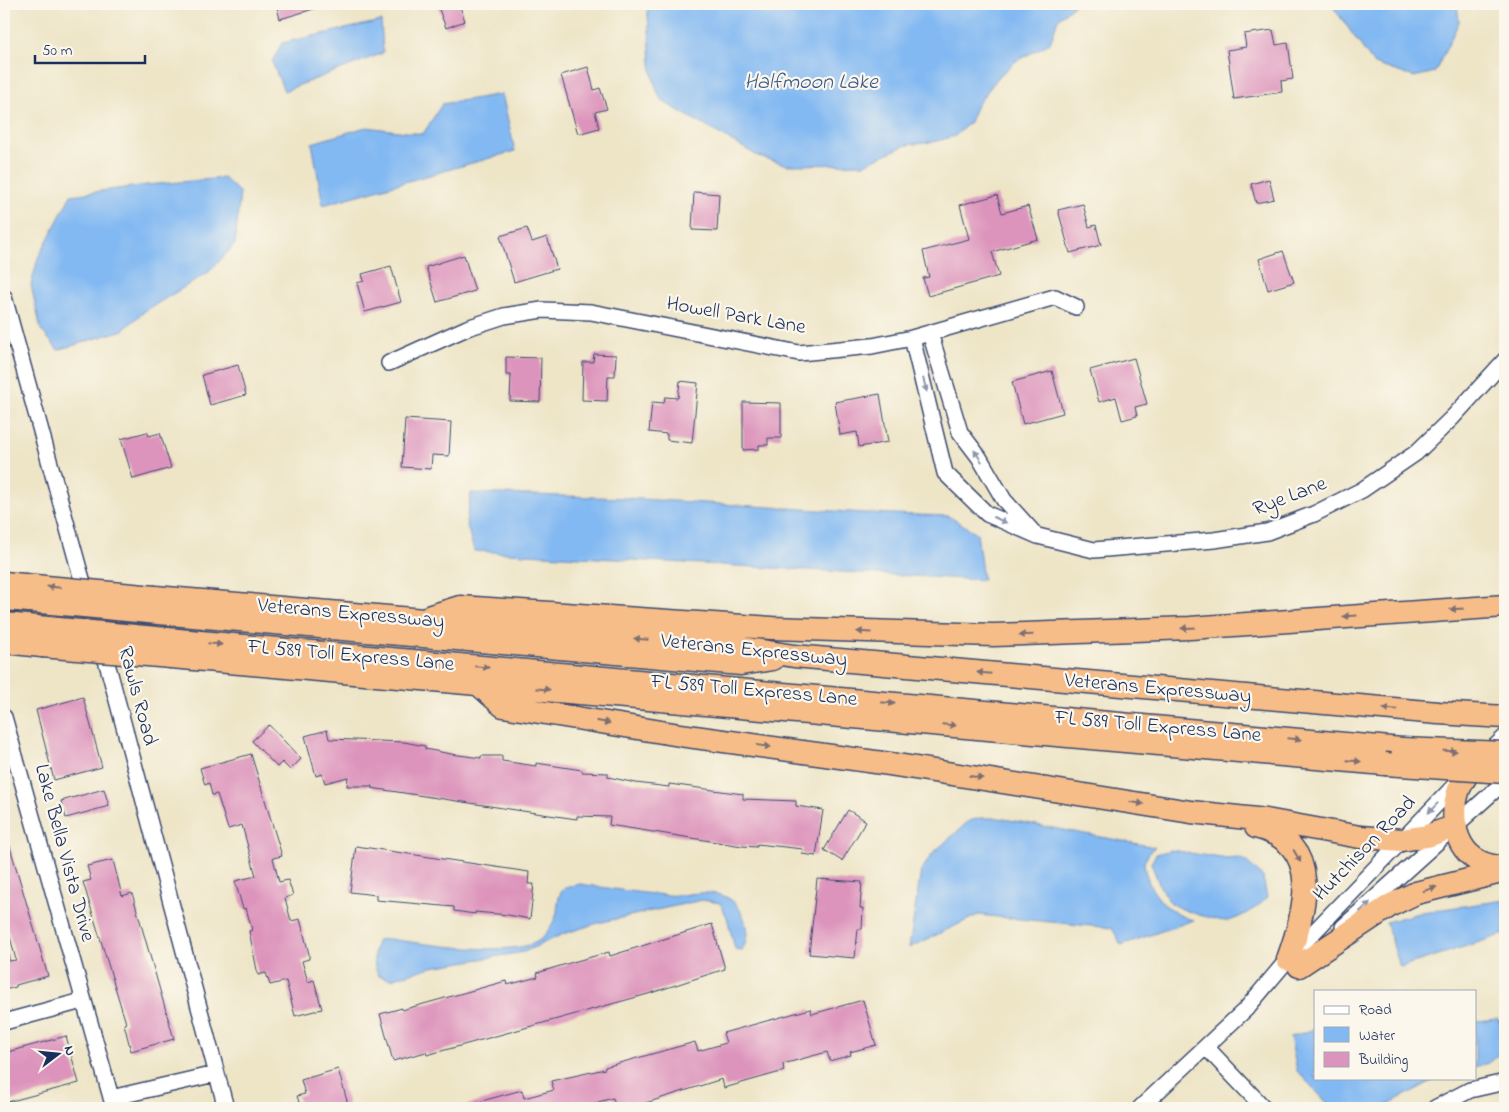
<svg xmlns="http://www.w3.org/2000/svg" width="1509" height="1112" viewBox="0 0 1509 1112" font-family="'Indie Flower',sans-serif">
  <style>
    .water { fill: #83b9f2; stroke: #4f74a8 }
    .building { fill: #dd94bc }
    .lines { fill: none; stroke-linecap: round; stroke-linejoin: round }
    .minor-casing { stroke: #3b4a6e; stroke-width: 18 }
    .highway-casing { stroke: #3b4a6e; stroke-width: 25 }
    .minor { stroke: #fff; stroke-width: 15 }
    .highway { stroke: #f7bd88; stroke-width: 22 }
    .highway-bridge-casing { stroke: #3b4a6e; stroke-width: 25; stroke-linecap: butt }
    .highway-bridge { stroke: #f7bd88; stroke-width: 22 }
    .oneway { fill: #8d97ae }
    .oneway2 { fill: #7e6f71 }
    .labels { text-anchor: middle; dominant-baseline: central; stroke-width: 4.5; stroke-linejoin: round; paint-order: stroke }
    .street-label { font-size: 21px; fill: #1b2f5e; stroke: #fbf7ec }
    .water-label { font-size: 22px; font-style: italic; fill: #3a588a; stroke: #fbf7ec }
  </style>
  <rect width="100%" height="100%" fill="#fbf7ec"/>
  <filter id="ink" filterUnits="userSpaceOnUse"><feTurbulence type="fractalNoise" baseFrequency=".02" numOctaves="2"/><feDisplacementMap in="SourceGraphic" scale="10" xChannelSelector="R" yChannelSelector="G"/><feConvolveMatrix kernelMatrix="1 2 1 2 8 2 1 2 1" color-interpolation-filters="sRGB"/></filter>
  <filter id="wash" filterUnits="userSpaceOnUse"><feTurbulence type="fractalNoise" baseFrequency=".0096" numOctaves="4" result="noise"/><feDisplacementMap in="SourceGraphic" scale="20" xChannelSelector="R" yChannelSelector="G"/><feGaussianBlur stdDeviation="1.12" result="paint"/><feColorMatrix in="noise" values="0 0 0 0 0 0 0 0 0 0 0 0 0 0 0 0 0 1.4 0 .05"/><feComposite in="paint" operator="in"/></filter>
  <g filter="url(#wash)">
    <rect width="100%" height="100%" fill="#eee5c7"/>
    <path class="water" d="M646,4h429l-17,15 -8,24 -34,18 -17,15 -22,29 -7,17 -15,14 -22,6 -27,3 -42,19 -77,1 -29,-9 -96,-55c-17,-30 -9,-65 -16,-97z
      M1331,4h126l2,18 -24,50 -21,5 -40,-13z
      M381,21l2,32 -99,38 -12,-29 10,-19z
      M502,94l13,57 -192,54 -11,-62 54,-16 57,7 19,-30z
      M224,178l16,15 -5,51 -26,28 -64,39 -22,19 -65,20 -17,-20 -10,-45 7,-27 33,-63 76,-10z
      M471,493l154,5 241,15 82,3 29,17 6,47 -509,-29 -8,-29z
      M980,818h19l156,29 -4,3 -7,12c1,27 24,53 50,58l-73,25 -9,-17 -134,-13 -69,33 12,-77 12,-18 36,-32z
      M1171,850l56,9 12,-1 8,4 16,15 4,21c-9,9 -27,21 -40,23 -8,1 -49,-12 -55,-17 -11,-10 -16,-29 -21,-41l5,-9z
      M580,884c28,4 57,9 85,11 20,2 41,-7 61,2 18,8 27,38 16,53l-7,-1 -8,-32 -7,-14 -18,-3 -104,23 -35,11 -39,18 -92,15 -41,12 -12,-3c-7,-12 -6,-24 -1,-36l11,-1c30,4 130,20 152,0 6,-6 12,-15 15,-23 3,-9 0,-22 9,-28 4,-2 11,-3 15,-4z
      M1505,900v34l-105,33 -14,-45 36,-10z
      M1498,1019l7,11v19l-17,14 -13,4v-46z
      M1315,1029v49h123l-57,30h-49l-35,-37 -7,-34z"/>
    <g id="blocks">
      <path class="building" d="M276,4h43l1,3 -40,12z
        M437,4h22l6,17 -19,7z
        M1273,30l3,15 12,-2 5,36 -12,2 1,11 -48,7 -7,-49 19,-3 -2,-13z
        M588,67l6,23 6,-2 7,21 -12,3 4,16 -21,6 -17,-59z
        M1269,179l5,20 -18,4 -5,-19z
        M694,192l25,2 -2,37 -25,-1z
        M997,195l5,18 26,-7 10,33 -46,13 7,24 -71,20 -5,-18 6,-1 -6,-26 46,-12 -9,-34z
        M1083,204l6,23 7,-2 5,20 -31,8 -12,-43z
        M527,228l5,14 15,-5 10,32 -43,13 -14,-46z
        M1283,251l11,31 -26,8 -9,-31z
        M464,255l11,36 -38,11 -11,-35z
        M391,266l10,36 -36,10 -8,-29 7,-2 -2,-7z
        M594,354l22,1 -1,21h-7l-1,25 -25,-1 1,-38h10z
        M506,357l35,1 -1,44 -30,-1 1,-26h-5z
        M1134,358l13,46 -12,3 2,9 -15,4 -6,-23 -17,5 -9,-32z
        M238,365l8,30 -36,10 -8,-30z
        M1052,371l11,42 -40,11 -11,-42z
        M680,381l18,2 -6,60 -25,-3v-6l-18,-2 3,-30 12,1 1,-6 13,1z
        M880,394l8,48 -29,5 -2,-15 -17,3 -5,-33z
        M743,402l38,1v35h-13v7h-9v4l-16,1z
        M405,419l46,3 -2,34 -17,-1 -1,14 -29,-2z
        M147,432l2,4 11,-3 11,35 -38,11 -12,-40z
        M83,697l19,70 -48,13 -18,-70z
        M269,725l32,34 -11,11 -8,-8 -5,5 -25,-26z
        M327,730l2,9 75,3 21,4v3l26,5 30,4v-2h21v5l34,5v-3l46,7v2l26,1v4l28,6 33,4v-3l74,10v5l53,2v5l27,4 -7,46 -14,-2 1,-5 -46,-5v3l-15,-1 -133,-21 1,-8 -33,-1v3l-28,-4 -178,-27 1,-2h-25l1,-9 -23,6 -3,-9 -6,2 -11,-40z
        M251,754l31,102 -9,2 6,24 9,-2 5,15 -8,3 6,23 9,-2 9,35v5l-7,2 6,21 6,-2 8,29 -27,7 -9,-35 -16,4 -4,-12 -8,2 -9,-44 3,-1 -6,-22 -3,1 -8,-28 21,-5 -14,-51 -14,4 -11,-35 -5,1 -3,-12 -4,2 -5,-17z
        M104,789l5,17 -43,12 -5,-17z
        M848,810l18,11 -24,40 -18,-11z
        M4,837h3l41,139 -32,9v2l-12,3v-35l4,-1 1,7 7,-1 -9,-35 -3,1z
        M356,846l173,26 -1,12h6l-4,35 -22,-4 -33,-3v2l-21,-3v-4l-78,-7v-5l-26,-3z
        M113,860l9,36 10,-3 42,146 -43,12 -7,-27 2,-1 -43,-141 8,-2 -4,-14z
        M817,879l45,3 -2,26h3l-1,21h-4l-3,29 -46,-4z
        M712,924l13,45 -77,25 -221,61 -1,-3 -33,9 -13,-47 22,-6v2l104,-29 1,4 31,-8 -1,-4 36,-11 36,-10 1,4z
        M863,1000l13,45 -26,7 1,3 -21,6 -3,-9 -44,12 1,7 -60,17 -2,-9 -92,29h-14l-3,-10 -37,10h-108l-1,-3 55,-15 2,8 30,-8 -3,-9 54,-12v-2l90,-25 3,9 28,-8 -3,-10 87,-24 2,5z
        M66,1036l13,47 -75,20v-50z
        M338,1069l11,39h-48l-4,-12 8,-2 -4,-14z"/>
    </g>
  </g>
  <g filter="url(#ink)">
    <use href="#blocks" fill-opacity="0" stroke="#3b4a6e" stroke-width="1"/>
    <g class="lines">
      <defs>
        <path id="minor" d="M4,297l75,272 31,105 116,434
          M930,333l30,99 19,25 25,43 29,32
          M912,338l33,135 42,41 51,22 56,14 120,-10 53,-8 47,-18 48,-24 54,-37 37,-36 52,-57
          M389,363l78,-35 37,-12 38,-6 49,2 208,41 73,-7 40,-8 143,-41 21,10
          M4,717l110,391
          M1486,755l19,-18
          M1343,927l162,-146
          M4,1022l78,-21
          M1206,1047l58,61
          M111,1098l104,-24
          M1140,1108l106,-99 42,-50 171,-178
          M1435,1108l35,-18 35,-8"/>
        <path id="highway" d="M4,583l20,2
          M155,597l574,49 65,10 644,57 67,4
          M4,599l26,2
          M159,613l582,51 32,-5
          M431,616l29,-9 312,21 221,7 197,-7 315,-22
          M4,624l33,3
          M167,639l1235,110
          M4,642l38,4
          M171,657l1214,107
          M477,683l26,23 177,29 210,29 301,48 75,8 94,17 42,3 25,-4 29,-10
          M1469,771c-4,7 -9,14 -11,21 -11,38 4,75 47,75
          M1256,827c68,17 50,82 32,132
          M1299,966l92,-61 25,-12 89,-22"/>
      </defs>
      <use href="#minor" class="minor-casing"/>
      <use href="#highway" class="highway-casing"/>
      <use href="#minor" class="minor"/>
      <use href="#highway" class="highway"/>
      <defs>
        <path id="highway-bridge" d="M24,585l131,12
          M30,601l129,12
          M37,627l130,12
          M42,646l129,11
          M1402,749l103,4
          M1385,764l120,8"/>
      </defs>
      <use href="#highway-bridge" class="highway-bridge-casing"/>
      <use href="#highway-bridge" class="highway-bridge"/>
    </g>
    <defs><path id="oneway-solid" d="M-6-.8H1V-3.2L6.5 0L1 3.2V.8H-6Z" transform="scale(1.25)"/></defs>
    <g class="oneway">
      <use href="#oneway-solid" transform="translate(925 385) rotate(75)"/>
      <use href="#oneway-solid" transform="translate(978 456) rotate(-124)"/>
      <use href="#oneway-solid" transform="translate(1000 520) rotate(24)"/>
      <use href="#oneway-solid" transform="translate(1433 808) rotate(134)"/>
      <use href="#oneway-solid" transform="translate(1365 907) rotate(-42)"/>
    </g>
    <g class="oneway2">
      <use href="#oneway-solid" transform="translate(54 587) rotate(-175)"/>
      <use href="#oneway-solid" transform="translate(1457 609) rotate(177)"/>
      <use href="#oneway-solid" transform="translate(1350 616) rotate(176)"/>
      <use href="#oneway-solid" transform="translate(1188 628) rotate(176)"/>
      <use href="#oneway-solid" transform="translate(864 632) rotate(-177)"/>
      <use href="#oneway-solid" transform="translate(1026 635) rotate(179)"/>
      <use href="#oneway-solid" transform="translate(641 639) rotate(-175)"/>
      <use href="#oneway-solid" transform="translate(215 644) rotate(5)"/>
      <use href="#oneway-solid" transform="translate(482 667) rotate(5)"/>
      <use href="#oneway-solid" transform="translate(984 673) rotate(-175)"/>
      <use href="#oneway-solid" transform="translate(543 689) rotate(6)"/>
      <use href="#oneway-solid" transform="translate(888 703) rotate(5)"/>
      <use href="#oneway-solid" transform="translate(1390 709) rotate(-175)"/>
      <use href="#oneway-solid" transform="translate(603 722) rotate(9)"/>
      <use href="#oneway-solid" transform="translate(949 725) rotate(5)"/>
      <use href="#oneway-solid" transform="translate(1294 739) rotate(5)"/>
      <use href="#oneway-solid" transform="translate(764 746) rotate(8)"/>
      <use href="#oneway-solid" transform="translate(1450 751) rotate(2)"/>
      <use href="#oneway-solid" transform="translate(1354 761) rotate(5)"/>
      <use href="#oneway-solid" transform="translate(976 777) rotate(9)"/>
      <use href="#oneway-solid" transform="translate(1137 803) rotate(9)"/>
      <use href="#oneway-solid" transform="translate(1297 856) rotate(60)"/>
      <use href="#oneway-solid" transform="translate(1430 889) rotate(-17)"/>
    </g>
  </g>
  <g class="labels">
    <g class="street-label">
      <text transform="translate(736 316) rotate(10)">Howell Park Lane</text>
      <text transform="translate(1290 497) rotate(-21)">Rye Lane</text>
      <text transform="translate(351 614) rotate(5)">Veterans Expressway</text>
      <text transform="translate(754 651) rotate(6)">Veterans Expressway</text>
      <text transform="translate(351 656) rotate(5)">FL 589 Toll Express Lane</text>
      <text transform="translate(1158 689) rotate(5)">Veterans Expressway</text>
      <text transform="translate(754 691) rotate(5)">FL 589 Toll Express Lane</text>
      <text transform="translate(137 696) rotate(75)">Rawls Road</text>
      <text transform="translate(1158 727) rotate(5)">FL 589 Toll Express Lane</text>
      <text transform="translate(1365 849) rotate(-46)">Hutchison Road</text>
      <text transform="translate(64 853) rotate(75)">Lake Bella Vista Drive</text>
    </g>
    <g class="water-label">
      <text x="811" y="83">Halfmoon Lake</text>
    </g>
  </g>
  <rect width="1509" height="1112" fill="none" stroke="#fbf7ec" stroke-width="20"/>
  <rect x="1314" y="990" width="162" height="90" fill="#fbf7ec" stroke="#a1a7b3"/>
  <rect x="1324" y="1006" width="25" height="8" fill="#ffffff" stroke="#a1a7b3"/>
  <text x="1359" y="1014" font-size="15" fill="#1b2f5e">Road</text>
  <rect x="1324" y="1027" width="25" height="15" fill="#83b9f2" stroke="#a1a7b3"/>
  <text x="1359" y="1040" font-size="15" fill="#1b2f5e">Water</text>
  <rect x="1324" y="1052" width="25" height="15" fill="#dd94bc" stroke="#a1a7b3"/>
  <text x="1359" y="1064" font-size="15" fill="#1b2f5e">Building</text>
  <g transform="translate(58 1054) rotate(74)" stroke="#fbf7ec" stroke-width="4" paint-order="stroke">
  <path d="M0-4L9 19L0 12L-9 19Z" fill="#1b2f5e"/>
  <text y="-8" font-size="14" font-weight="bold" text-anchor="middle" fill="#1b2f5e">N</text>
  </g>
  <path d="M35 55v8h110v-8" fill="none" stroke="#1b2f5e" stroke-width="2.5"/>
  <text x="42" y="55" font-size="15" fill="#1b2f5e" stroke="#fbf7ec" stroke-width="4" paint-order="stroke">50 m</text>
</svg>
